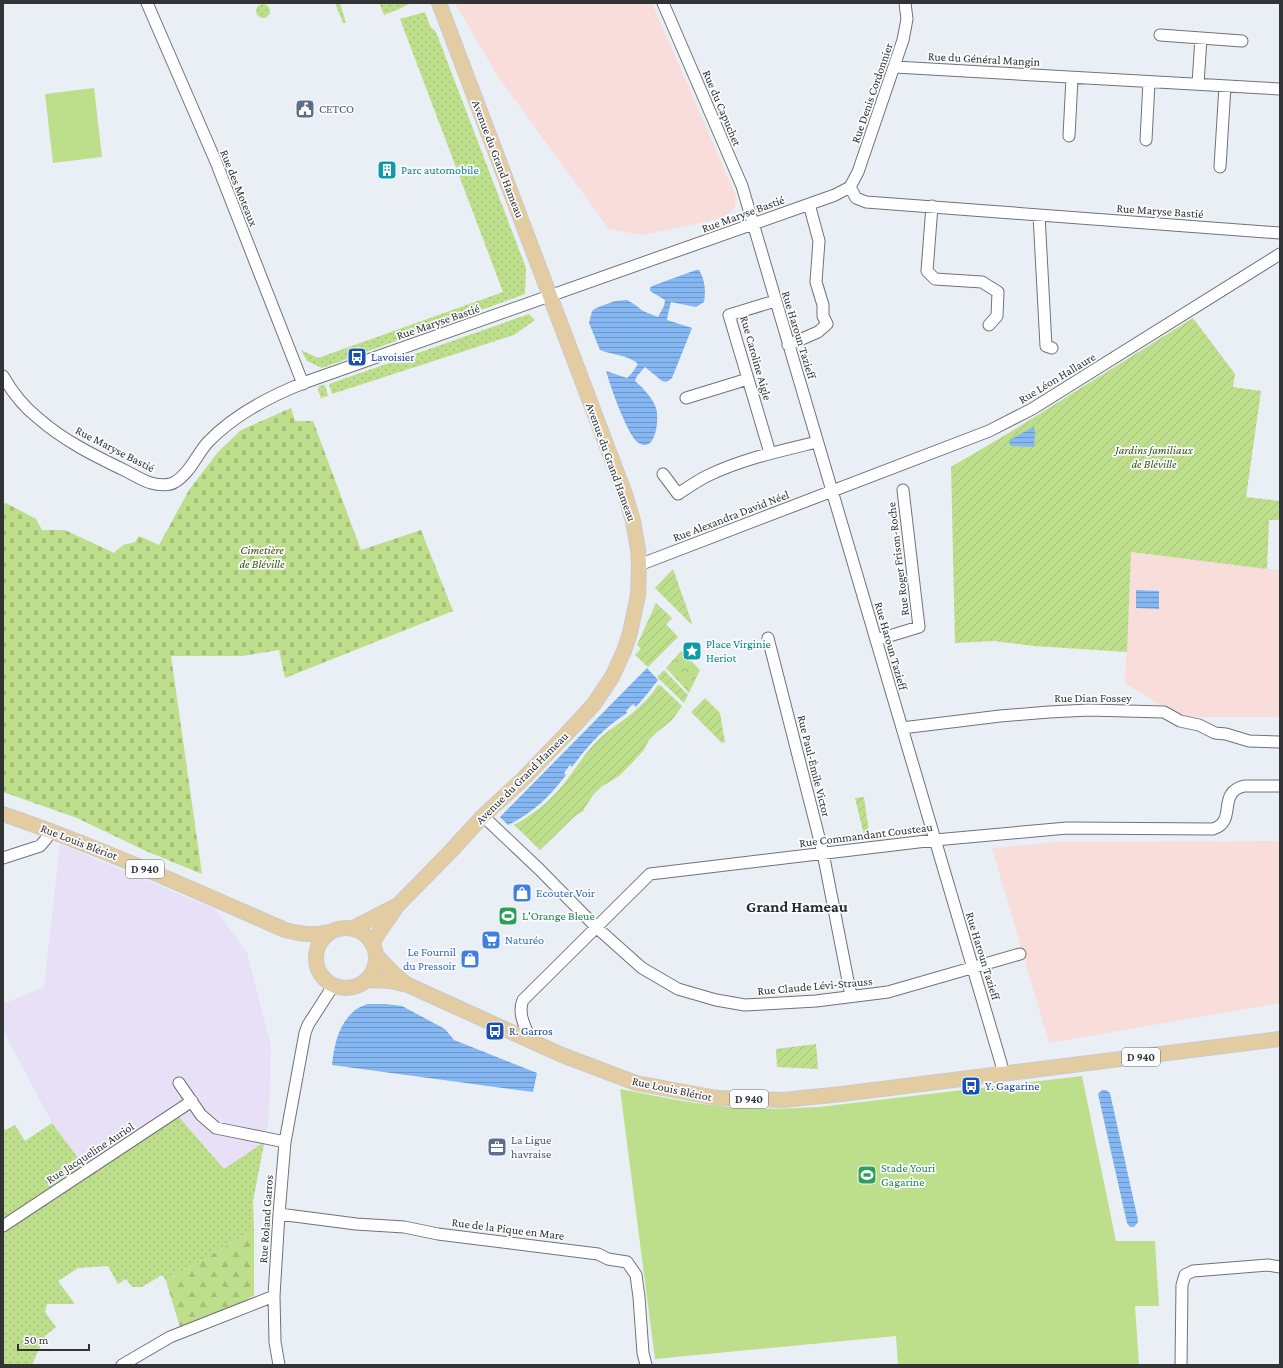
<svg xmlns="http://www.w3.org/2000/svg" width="1283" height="1368" viewBox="0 0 1283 1368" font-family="'Crimson Pro',serif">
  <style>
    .industrial { fill: #f8ddda }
    .medical { fill: #e7e0f6 }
    .grass { fill: url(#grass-dots) }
    .forest { fill: url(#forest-firs) }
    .cemetery { fill: url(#cemetery-stones) }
    .park { fill: url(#park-crowns) }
    .garden { fill: url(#garden-furrows) }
    .pitch { fill: #bdde8b }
    .water { fill: url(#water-rules) }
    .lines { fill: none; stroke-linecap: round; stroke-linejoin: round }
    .minor-casing { stroke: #6f7379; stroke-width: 13 }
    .major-casing { stroke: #c9caca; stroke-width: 16 }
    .minor { stroke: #fff; stroke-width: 11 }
    .major { stroke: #e4cca2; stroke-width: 14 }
    .labels { text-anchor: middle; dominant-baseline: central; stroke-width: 3.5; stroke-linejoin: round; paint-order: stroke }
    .shield { fill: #fafcfe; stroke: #6d6f71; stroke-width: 1 }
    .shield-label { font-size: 11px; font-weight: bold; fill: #313335 }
    .street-label { font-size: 12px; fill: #313335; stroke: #fafcfe }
    .service-label { font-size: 12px; fill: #4e5e75; stroke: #fafcfe; text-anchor: start }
    .culture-label { font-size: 12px; fill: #0d838f; stroke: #fafcfe; text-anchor: start }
    .transit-label { font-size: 12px; fill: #164399; stroke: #fafcfe; text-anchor: start }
    .park-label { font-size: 12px; font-style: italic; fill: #3b510c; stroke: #fafcfe }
    .shop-label { font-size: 12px; fill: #366cbe; stroke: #fafcfe; text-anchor: start }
    .leisure-label { font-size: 12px; fill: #27864d; stroke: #fafcfe; text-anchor: start }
    .district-label { font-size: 16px; font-weight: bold; fill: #282b30; stroke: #fafcfe }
  </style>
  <defs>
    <pattern id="grass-dots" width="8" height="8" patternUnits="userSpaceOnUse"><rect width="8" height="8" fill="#bdde8b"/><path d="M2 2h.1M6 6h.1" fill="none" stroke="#a3bf79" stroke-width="1.8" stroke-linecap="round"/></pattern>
    <pattern id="forest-firs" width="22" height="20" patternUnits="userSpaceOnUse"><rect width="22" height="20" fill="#bdde8b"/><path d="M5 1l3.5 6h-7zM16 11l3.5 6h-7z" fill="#a3bf79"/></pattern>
    <pattern id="cemetery-stones" width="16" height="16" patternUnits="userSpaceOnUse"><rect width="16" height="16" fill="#bdde8b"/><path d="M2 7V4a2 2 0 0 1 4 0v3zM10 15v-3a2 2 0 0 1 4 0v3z" fill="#a3bf79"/></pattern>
    <pattern id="park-crowns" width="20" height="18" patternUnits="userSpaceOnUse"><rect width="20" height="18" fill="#bdde8b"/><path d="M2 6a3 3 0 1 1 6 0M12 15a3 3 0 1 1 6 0" fill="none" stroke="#a3bf79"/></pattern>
    <pattern id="garden-furrows" width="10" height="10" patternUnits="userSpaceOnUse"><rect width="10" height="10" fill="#bdde8b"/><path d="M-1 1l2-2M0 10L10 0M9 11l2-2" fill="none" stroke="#a3bf79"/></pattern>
    <pattern id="water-rules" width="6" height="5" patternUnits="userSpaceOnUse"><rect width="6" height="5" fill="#85b7f3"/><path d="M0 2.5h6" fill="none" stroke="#6d95c6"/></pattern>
  </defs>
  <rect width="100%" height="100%" fill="#eaeff5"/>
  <path class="industrial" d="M455,3h197l84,193 -1,10 -7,9 -14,5 -72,15 -33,-6 -112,-154z
    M1131,552l149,18v147h-101l-54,-34z
    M1280,841v162l-231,40 -57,-195 63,-6z"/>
  <path class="medical" d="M60,844l155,65 32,44 24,93 -2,71 -5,27h-3l-37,25 -140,-3 -32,-43 -49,-93v-26l41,-17z"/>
  <path class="grass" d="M335,3h5l6,20h-3z
    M379,3h32l-12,6 -15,6z
    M256 11a7 7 0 1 1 14 0a7 7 0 1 1-14 0Z
    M425,12l5,14 6,6 90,236 -1,26 -203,74 -15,-7 -6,-11 17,8 185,-66 -103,-273z
    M529,314l6,6 -21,15 -182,59 -3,-10z
    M325,385l3,11 -7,2 -3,-8 1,-4z
    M178,1116l46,53 37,-25h3l-11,57 1,31 -6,1 -82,48 -4,-6 -20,12h-10l-6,-8 -8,5 -10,-18 -30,2 -20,13 17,23h-28l-2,8 11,15 -11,9 -13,29h-29v-238l2,3 10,-5 10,16 27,-18 32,43z"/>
  <path class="forest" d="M254,1232v63l-13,8 -61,24 -14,-46 82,-48z"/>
  <path class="cemetery" d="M291,408l4,13h18l48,129 60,-20 32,81 -168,67 -6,-28 -37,6h-71l31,218 -56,-23 -69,-33 -74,-26v-288l3,-1 30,16 6,11h23l49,23 9,-8 12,-3 4,-6 20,9 30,-55 29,-38 23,-22z"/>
  <path class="park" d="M681,651l19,19 -11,23 -23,-25z"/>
  <path class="garden" d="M1193,318l42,56 -2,13 28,4 -15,106 34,4v19h-11l-2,49 -136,-17 -4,100 -93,-6 -40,-5 -39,2 -4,-176 56,-33z
    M673,569l19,54 -1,1 -36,-36z
    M656,603l16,15 -6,6 12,13 -30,30 -13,-12 6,-6 -4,-4z
    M664,670l24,25 -4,8 -27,-26z
    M660,685l22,21 -10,14 -16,13 -7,7 -6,11 -12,13 -12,12 -18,11 -8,8 -10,16 -8,5 -35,34 -26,-25c18,-10 34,-22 47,-38 13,-15 22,-32 36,-46 13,-13 29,-21 42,-34 7,-6 13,-13 18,-21z
    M705,698l15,15 5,29 -3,1 -31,-31z
    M864,797l6,42h-5l-10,-41z
    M816,1044l2,25 -41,-2 -1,-18z"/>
  <path class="pitch" d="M94,88l8,69 -49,6 -8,-69z
    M1082,1076l34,165h39l4,65h-24l4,59h-241l-2,-29 -241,23 -35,-270c41,8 82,17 123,19 26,2 51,0 76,-1z"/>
  <path class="water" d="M696,270h3c6,10 7,21 5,32l-8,5 -25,-5 -3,12 -1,6 25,8 -20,50c-3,3 -6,5 -10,3l-17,-14 -8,9 -2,5c9,8 17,16 21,27 3,8 1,37 -11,37 -3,0 -7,-2 -9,-4 -11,-13 -25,-53 -30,-70l21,7 5,-5 6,-9c-9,-9 -26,-9 -38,-14l-11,-27 3,-12 4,-3 19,-7 12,-1 7,4 9,7 15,6 6,-11 1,-6 -15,-9v-3l2,-2z
    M1034,427l1,6 -1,14 -22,-1 -3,-2 1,-4 21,-12z
    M1136,590l23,1v18l-23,-1z
    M647,668l11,12 -10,13 -12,14 -3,-3 -7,7 1,2c-22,14 -39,32 -55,54l-2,-2 -6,8 2,2c-15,20 -34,39 -58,50l-8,-8z
    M367,1004h18l17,2 43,23 9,11 83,33 -4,19 -201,-27c2,-19 6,-40 22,-54 3,-3 9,-5 13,-7z
    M1102,1090h4l4,3 28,127v2l-4,5h-4l-3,-4 -29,-129z"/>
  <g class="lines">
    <defs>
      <path id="minor" d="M147,3l69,159 87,222
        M663,3l79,183 259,877 2,11
        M1160,35l82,6
        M895,67l385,22
        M1198,84l3,-46
        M1069,136l3,-58
        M1146,140l3,-58
        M1220,167l5,-81
        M850,187l6,11 10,4 414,31
        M932,206l-5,65 8,8 47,3 16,10 -1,24 -8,9
        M1039,215l7,131 6,2
        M788,345l30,-13 9,-8 -4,-8v-11l-7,-23 3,-41 -10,-37
        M3,376c9,16 21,31 35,42 26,23 57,38 88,53 8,4 17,10 25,12 7,2 18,3 24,-1 15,-9 22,-28 33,-40 27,-28 62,-46 98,-60l529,-187 15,-8 8,-15 45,-132 4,-21 -2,-16
        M686,398l62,-19
        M770,453l-41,-138 46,-14
        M663,474l15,20c9,-6 19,-13 29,-18 35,-17 73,-25 110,-34
        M639,565l350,-134 43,-22 248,-155
        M768,638l55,215 28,143
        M876,640l43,-13 -16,-137
        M902,728l98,-12 49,-4 40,-2 75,2 16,9 19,4 16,8 11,1 23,7 31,1
        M483,816l57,54 56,57 46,41 36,21 38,11 29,5 19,-1 52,-3 72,-9 132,-38
        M3,858l37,-12 6,-7 5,-9
        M531,1041c-5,-13 -14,-27 -8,-41l127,-126 285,-34 132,-12 146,1c25,-8 3,-36 31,-43h36
        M179,1083l22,32 15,13 69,14
        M279,1214l77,10 48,3 34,7 160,20 10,5 19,3 9,13 3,22 4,56 3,12
        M3,1226l189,-125
        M122,1365l48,-28 104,-41
        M279,1365l-4,-23 -1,-46 5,-82 6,-72 20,-109 3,-8 25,-39
        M1181,1365l1,-80 3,-10 8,-4 75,-6 12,2"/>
      <path id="major" d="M3,814c96,33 189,75 282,116 16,4 28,6 44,2
        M316 958a30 30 0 1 1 60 0a30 30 0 1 1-60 0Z
        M353,928l41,-21
        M373,945l2,-7 22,-32 53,-54 33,-36 40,-37 49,-51 22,-24 18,-27 12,-26 6,-18 8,-38 1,-30 -1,-16 -5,-28 -8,-27 -186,-491
        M376,955l18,19 12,10
        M367,980l23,1 18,4 154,70 74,28 81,15 66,2 59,-6 438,-55"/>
    </defs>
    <use href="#minor" class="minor-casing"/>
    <use href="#major" class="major-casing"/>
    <use href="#minor" class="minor"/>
    <use href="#major" class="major"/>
  </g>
  <defs>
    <symbol id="civic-square" viewBox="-11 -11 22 22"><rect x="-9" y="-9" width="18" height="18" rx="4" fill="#5c6f8a" stroke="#fafcfe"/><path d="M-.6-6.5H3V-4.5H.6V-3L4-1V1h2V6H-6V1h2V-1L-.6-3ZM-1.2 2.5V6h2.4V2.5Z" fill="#fff"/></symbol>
    <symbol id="building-square" viewBox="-11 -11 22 22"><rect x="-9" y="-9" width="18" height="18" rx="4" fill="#0f9aa8" stroke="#fafcfe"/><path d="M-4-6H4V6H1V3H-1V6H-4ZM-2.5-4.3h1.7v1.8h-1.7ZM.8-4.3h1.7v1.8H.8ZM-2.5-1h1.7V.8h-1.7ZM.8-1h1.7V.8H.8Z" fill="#fff"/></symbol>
    <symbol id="bus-square" viewBox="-11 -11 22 22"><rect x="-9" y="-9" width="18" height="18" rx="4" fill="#1a4fb4" stroke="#fafcfe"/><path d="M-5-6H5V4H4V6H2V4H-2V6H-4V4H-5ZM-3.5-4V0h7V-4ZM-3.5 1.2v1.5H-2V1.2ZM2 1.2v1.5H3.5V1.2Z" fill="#fff"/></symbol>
    <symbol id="sight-square" viewBox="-11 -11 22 22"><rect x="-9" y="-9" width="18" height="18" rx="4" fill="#0f9aa8" stroke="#fafcfe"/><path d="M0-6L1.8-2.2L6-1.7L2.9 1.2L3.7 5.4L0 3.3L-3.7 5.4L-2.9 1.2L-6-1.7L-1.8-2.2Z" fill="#fff"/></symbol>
    <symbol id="shop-square" viewBox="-11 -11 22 22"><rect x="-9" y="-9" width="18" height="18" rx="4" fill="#3f7fe0" stroke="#fafcfe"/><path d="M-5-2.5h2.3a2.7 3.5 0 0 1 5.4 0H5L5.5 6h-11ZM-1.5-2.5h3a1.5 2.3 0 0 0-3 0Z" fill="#fff"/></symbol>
    <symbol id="stadium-square" viewBox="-11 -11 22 22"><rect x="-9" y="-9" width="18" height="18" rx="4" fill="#2e9e5b" stroke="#fafcfe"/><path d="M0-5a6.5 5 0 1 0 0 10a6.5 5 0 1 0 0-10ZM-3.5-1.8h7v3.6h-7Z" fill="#fff"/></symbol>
    <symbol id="supermarket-square" viewBox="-11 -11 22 22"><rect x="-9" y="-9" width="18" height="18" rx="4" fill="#3f7fe0" stroke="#fafcfe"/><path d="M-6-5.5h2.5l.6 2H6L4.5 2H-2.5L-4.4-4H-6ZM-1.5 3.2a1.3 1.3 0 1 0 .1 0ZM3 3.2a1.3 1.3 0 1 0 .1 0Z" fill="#fff"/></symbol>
    <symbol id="office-square" viewBox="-11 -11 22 22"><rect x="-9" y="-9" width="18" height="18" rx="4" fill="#5c6f8a" stroke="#fafcfe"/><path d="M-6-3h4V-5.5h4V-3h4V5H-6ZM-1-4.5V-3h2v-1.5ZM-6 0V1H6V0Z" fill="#fff"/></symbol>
  </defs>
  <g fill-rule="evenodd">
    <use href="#civic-square" x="294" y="98" width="22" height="22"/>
    <use href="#building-square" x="376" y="159" width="22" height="22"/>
    <use href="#bus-square" x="346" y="346" width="22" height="22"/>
    <use href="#sight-square" x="681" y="640" width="22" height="22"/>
    <use href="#shop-square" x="511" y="882" width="22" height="22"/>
    <use href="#stadium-square" x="497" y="905" width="22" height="22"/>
    <use href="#supermarket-square" x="480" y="929" width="22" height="22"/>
    <use href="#shop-square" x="459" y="948" width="22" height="22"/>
    <use href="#bus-square" x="484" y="1020" width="22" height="22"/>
    <use href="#bus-square" x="960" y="1075" width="22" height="22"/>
    <use href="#office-square" x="486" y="1136" width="22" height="22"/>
    <use href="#stadium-square" x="856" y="1164" width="22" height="22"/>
  </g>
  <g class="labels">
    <g class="shield">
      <rect x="126" y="860" width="38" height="18" rx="3"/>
      <rect x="1122" y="1048" width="38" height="18" rx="3"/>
      <rect x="730" y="1090" width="38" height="18" rx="3"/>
    </g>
    <g class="shield-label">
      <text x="145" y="869">D 940</text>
      <text x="1141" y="1057">D 940</text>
      <text x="749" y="1099">D 940</text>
    </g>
    <g class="street-label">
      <text transform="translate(984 59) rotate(3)">Rue du Général Mangin</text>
      <text transform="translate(872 93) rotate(-71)">Rue Denis Cordonnier</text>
      <text transform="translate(722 108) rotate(67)">Rue du Capuchet</text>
      <text transform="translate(498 159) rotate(69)">Avenue du Grand Hameau</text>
      <text transform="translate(239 188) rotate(68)">Rue des Moteaux</text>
      <text transform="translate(1160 211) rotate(4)">Rue Maryse Bastié</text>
      <text transform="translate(743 214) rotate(-20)">Rue Maryse Bastié</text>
      <text transform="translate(438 322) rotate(-19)">Rue Maryse Bastié</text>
      <text transform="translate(799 335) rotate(73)">Rue Haroun Tazieff</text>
      <text transform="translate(756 358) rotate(74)">Rue Caroline Aigle</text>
      <text transform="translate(1057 378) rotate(-31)">Rue Léon Hallaure</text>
      <text transform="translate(115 449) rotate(27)">Rue Maryse Bastié</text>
      <text transform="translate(611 462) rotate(70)">Avenue du Grand Hameau</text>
      <text transform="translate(731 516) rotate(-21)">Rue Alexandra David Néel</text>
      <text transform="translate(898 559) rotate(-97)">Rue Roger Frison-Roche</text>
      <text transform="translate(891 646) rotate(74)">Rue Haroun Tazieff</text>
      <text x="1093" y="698">Rue Dian Fossey</text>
      <text transform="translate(814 766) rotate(76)">Rue Paul-Émile Victor</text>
      <text transform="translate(522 778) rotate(-45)">Avenue du Grand Hameau</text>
      <text transform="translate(866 835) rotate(-7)">Rue Commandant Cousteau</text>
      <text transform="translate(79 842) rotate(21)">Rue Louis Blériot</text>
      <text transform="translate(983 956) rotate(73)">Rue Haroun Tazieff</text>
      <text transform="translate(815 986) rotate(-5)">Rue Claude Lévi-Strauss</text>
      <text transform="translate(672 1089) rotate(12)">Rue Louis Blériot</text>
      <text transform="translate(90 1153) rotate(-33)">Rue Jacqueline Auriol</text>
      <text transform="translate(266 1219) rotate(-86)">Rue Roland Garros</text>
      <text transform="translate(508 1229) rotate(7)">Rue de la Pique en Mare</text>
    </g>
    <g class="service-label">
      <text x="319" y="109">CETCO</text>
      <text x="511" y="1140">La Ligue<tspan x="511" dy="14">havraise</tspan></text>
    </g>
    <g class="culture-label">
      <text x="401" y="170">Parc automobile</text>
      <text x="706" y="644">Place Virginie<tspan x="706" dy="14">Heriot</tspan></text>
    </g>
    <g class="transit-label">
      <text x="371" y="357">Lavoisier</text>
      <text x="509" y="1031">R. Garros</text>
      <text x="985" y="1086">Y. Gagarine</text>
    </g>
    <g class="park-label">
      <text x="1154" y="450">Jardins familiaux<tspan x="1154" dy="14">de Bléville</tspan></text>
      <text x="262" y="550">Cimetière<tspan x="262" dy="14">de Bléville</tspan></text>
    </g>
    <g class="shop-label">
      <text x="536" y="893">Ecouter Voir</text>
      <text x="505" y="940">Naturéo</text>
      <text x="456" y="952" text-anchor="end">Le Fournil<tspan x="456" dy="14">du Pressoir</tspan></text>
    </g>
    <g class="leisure-label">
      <text x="522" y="916">L'Orange Bleue</text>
      <text x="881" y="1168">Stade Youri<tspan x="881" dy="14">Gagarine</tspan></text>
    </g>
    <g class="district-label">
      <text x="797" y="906">Grand Hameau</text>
    </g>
  </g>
  <rect width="1283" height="1368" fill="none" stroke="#313335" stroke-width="8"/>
  <path d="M18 1344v6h71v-6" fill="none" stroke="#313335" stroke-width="2"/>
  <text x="24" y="1344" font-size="12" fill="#313335" stroke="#fafcfe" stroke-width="3" paint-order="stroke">50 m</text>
</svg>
